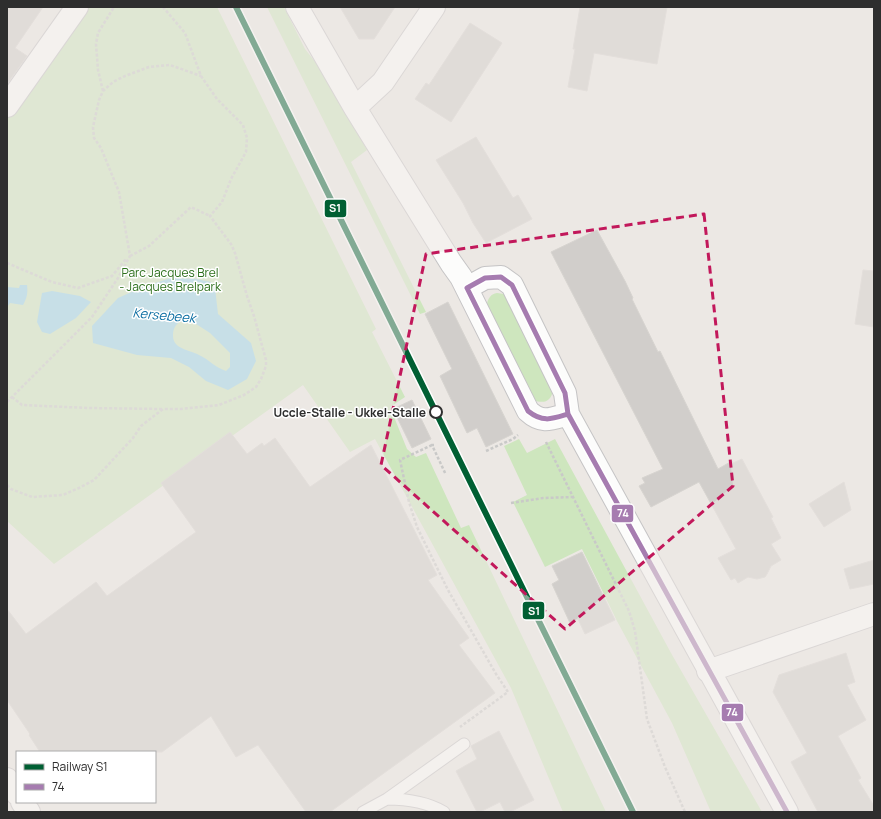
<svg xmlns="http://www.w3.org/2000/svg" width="881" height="819" viewBox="0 0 881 819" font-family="Manrope,sans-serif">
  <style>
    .green { fill: #cee6be }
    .water { fill: #99d6ec; fill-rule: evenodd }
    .building { fill: #d1cecb; stroke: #d7d4d0 }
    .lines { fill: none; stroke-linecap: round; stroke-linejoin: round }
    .service-casing { stroke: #c5c4c5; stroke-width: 13 }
    .minor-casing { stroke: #c5c4c5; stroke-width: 24 }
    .path { stroke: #c9c9c8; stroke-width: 2.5; stroke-dasharray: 3 2; stroke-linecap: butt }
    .service { stroke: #fcfcfb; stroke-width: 11 }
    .minor { stroke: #fcfcfb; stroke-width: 22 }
    .bus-1-casing { stroke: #fff; stroke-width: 8 }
    .bus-1 { stroke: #a67cb0; stroke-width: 5 }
    .rail-1-casing { stroke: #fff; stroke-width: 9 }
    .rail-1 { stroke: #005f33; stroke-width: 6 }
    .marked { fill: none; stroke: #c2185b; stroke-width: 3; stroke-dasharray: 8 5; stroke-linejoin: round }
    .stop-dot { fill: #fff; stroke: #2e2e2e; stroke-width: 2 }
    .labels { text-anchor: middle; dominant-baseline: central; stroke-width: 3; stroke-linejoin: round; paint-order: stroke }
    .park-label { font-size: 12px; fill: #2c6e1b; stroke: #fff }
    .stop-label { font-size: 12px; font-weight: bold; fill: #2e2e2e; stroke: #fff; text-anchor: end }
    .water-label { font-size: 13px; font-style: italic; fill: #0d6fa3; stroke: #fff }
    .line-badge { stroke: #fff; stroke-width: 1.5 }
    .badge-label { font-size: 11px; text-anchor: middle; font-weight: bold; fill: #fff }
  </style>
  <rect width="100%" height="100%" fill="#ece8e4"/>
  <path class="green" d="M87,7h130l159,322 -4,3 33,65 -15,10 17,42 9,8 10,-4 35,75 8,-3 137,287h-43l-52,-124 -136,-249 -25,13 -47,-67 -249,179 -47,-43v-407z
    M267,7h17l21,42 26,33 36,68 -16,12 75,150 -6,2z
    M497,293l7,1 4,3 45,93c-2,12 -9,14 -20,10l-46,-96c1,-6 4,-10 10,-11z
    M519,439l8,14 28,-14 116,214 91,159h-51l-39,-89 -55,-102 -35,-72 -37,18 -32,-65 14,-7 -23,-49z"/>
  <path class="water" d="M171,278l25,1 15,3 4,6 3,26 33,29 5,18 -9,18 -19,11 -22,-9 -17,-14 -18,-9 -34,-3 -44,-12 -1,-17 26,-28 25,-11zM179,322h14l17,11 20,20v14l-4,4c-12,-4 -16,-11 -27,-16 -9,-5 -26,-6 -26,-19 0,-6 1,-9 6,-14z
    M20,285h7c1,8 0,13 -4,20l-13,-2 -3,4v-20l12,1z
    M52,291l28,5 11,6 -15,16 -26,16 -8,-2 -5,-10 5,-29z"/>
  <path class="building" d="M7,7h36l-28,41 12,8 -20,28z
    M340,7h55l-21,32h-15z
    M580,7h87l-10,57 -63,-11 -7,38 -19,-4 7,-38h-2z
    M470,23l32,20 -51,79 -36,-23 11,-16 3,2z
    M476,137l37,61 5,-3 14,24 -46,24 -13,-20 -10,-20 -27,-43z
    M597,230l28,51 8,17 -1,1 26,53 2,-1 58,118 14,-8 1,2 9,-4 31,58 -2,1 10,20 -10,6 10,16 -10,6 -4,8 -2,3 -8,2 -9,-2 -10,6 -3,-5 -4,2 -13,-22 18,-9 -37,-67 -48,25 -12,-21 6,-3 -3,-5 21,-9 -112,-217z
    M863,270l11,1v56l-19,-3z
    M448,302l65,132 -27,13 -9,-19 -10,5 -27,-57 12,-7 -27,-55z
    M412,400l19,39 -19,9 -19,-39z
    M230,432l17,22 15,-11 2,3 11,-8 35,49 61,-42 66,130 -9,5 41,58 -10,7 36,48 -165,119h-24l-48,-67 -22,12 -25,-41 -49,36h-122l-11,-17 1,-1 -23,-34v-91l19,25 70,-52 11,14 89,-64 -35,-49z
    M844,482l7,28 -27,17 -15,-23z
    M582,552l33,68 -30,14 -7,-15 -8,4 -18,-39 7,-4 -7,-14z
    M874,560v24l-24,5 -6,-20z
    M846,653l9,29 -8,3 19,35 -28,16 23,42 -3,2 16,26v6h-56l-27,-50 16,-9 -34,-61 6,-17z
    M499,731l35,69 -24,12h-5l-5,-10 -20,10h-3l-21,-41 21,-12 -6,-13z"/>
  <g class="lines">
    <defs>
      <path id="service" d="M387,799c20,0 40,3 57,13
        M363,812l24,-13 77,-55"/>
      <path id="minor" d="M297,7l58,101 96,155 10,14 67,134c14,13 23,8 40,3
        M7,106l70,-99
        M355,108l28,-26 51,-75
        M467,288l18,-10 16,-1 11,8 53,108 3,21 219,398
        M708,671l166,-57
        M7,779l10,15
        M22,802l7,10"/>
    </defs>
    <use href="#service" class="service-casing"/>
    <use href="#minor" class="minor-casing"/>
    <path class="path" d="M103,91l-5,-21 -2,-26 2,-11 16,-26
      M130,256l19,-10 42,-39 19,9
      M7,263l45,19 26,6 34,-12 14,-17
      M12,397l10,8 66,3 74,1
      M7,402l85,-85 26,-39 12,-22 -11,-64 -18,-44 -7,-10 -1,-11 6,-27 4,-9 10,-9 12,-6 24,-9 21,-2 31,11
      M546,442l83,169 6,20 12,88 18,48 20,45
      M432,445l-32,15 9,42 8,25 31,63 48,84 12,18 -48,35
      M434,445h-2l14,30
      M486,451l27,-12 5,-4
      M7,485l4,4 21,8 31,-2 16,-7 15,-8 39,-42 8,-12 22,-17h18l38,-4 25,-10 12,-8 5,-8 5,-13v-6l-12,-44 -7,-20 -12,-43 -4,-9 -21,-28 12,-14 9,-23 15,-27 1,-14 -4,-13 -26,-26 -16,-23 -16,-43 -22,-26
      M511,503l32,-5 30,-1"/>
    <use href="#service" class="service"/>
    <use href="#minor" class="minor"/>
    <defs>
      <path id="bus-1" d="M501,277l11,8 53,108 3,21c-16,5 -25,9 -40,-3l-61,-123 18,-10z
        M568,414l219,398"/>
    </defs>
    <use href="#bus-1" class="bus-1-casing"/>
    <use href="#bus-1" class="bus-1"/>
    <defs>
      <path id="rail-1" d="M236,7l397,805"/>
    </defs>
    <use href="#rail-1" class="rail-1-casing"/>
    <use href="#rail-1" class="rail-1"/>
  </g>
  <path d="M0 0H881V819H0ZM704,214l29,272 -168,143 -184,-164 45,-211z" fill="#ece8e4" fill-opacity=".55" fill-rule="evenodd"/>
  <path class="marked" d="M704,214l29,272 -168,143 -184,-164 45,-211z"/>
  <circle class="stop-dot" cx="436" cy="412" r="6"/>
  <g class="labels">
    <g class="park-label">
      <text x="170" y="272">Parc Jacques Brel<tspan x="170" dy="14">- Jacques Brelpark</tspan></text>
    </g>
    <g class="stop-label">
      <text x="426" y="412">Uccle-Stalle - Ukkel-Stalle</text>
    </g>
    <g class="water-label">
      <text transform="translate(164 315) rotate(5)">Kersebeek</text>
    </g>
  </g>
  <g class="line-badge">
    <rect x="324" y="199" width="23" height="19" rx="4" fill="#005f33"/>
    <rect x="611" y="504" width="23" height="19" rx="4" fill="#a67cb0"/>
    <rect x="522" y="601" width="23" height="19" rx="4" fill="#005f33"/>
    <rect x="721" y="703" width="23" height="19" rx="4" fill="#a67cb0"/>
  </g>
  <g class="badge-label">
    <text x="335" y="212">S1</text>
    <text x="623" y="517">74</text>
    <text x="534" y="615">S1</text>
    <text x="732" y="716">74</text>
  </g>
  <rect width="881" height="819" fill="none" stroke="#2e2e2e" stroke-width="16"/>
  <rect x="16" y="751" width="140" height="52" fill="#ffffff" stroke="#ababab"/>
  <rect x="24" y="764" width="20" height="6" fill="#005f33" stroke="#ababab"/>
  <text x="52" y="771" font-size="12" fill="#2e2e2e">Railway S1</text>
  <rect x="24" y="784" width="20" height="6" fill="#a67cb0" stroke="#ababab"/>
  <text x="52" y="791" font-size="12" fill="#2e2e2e">74</text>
</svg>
